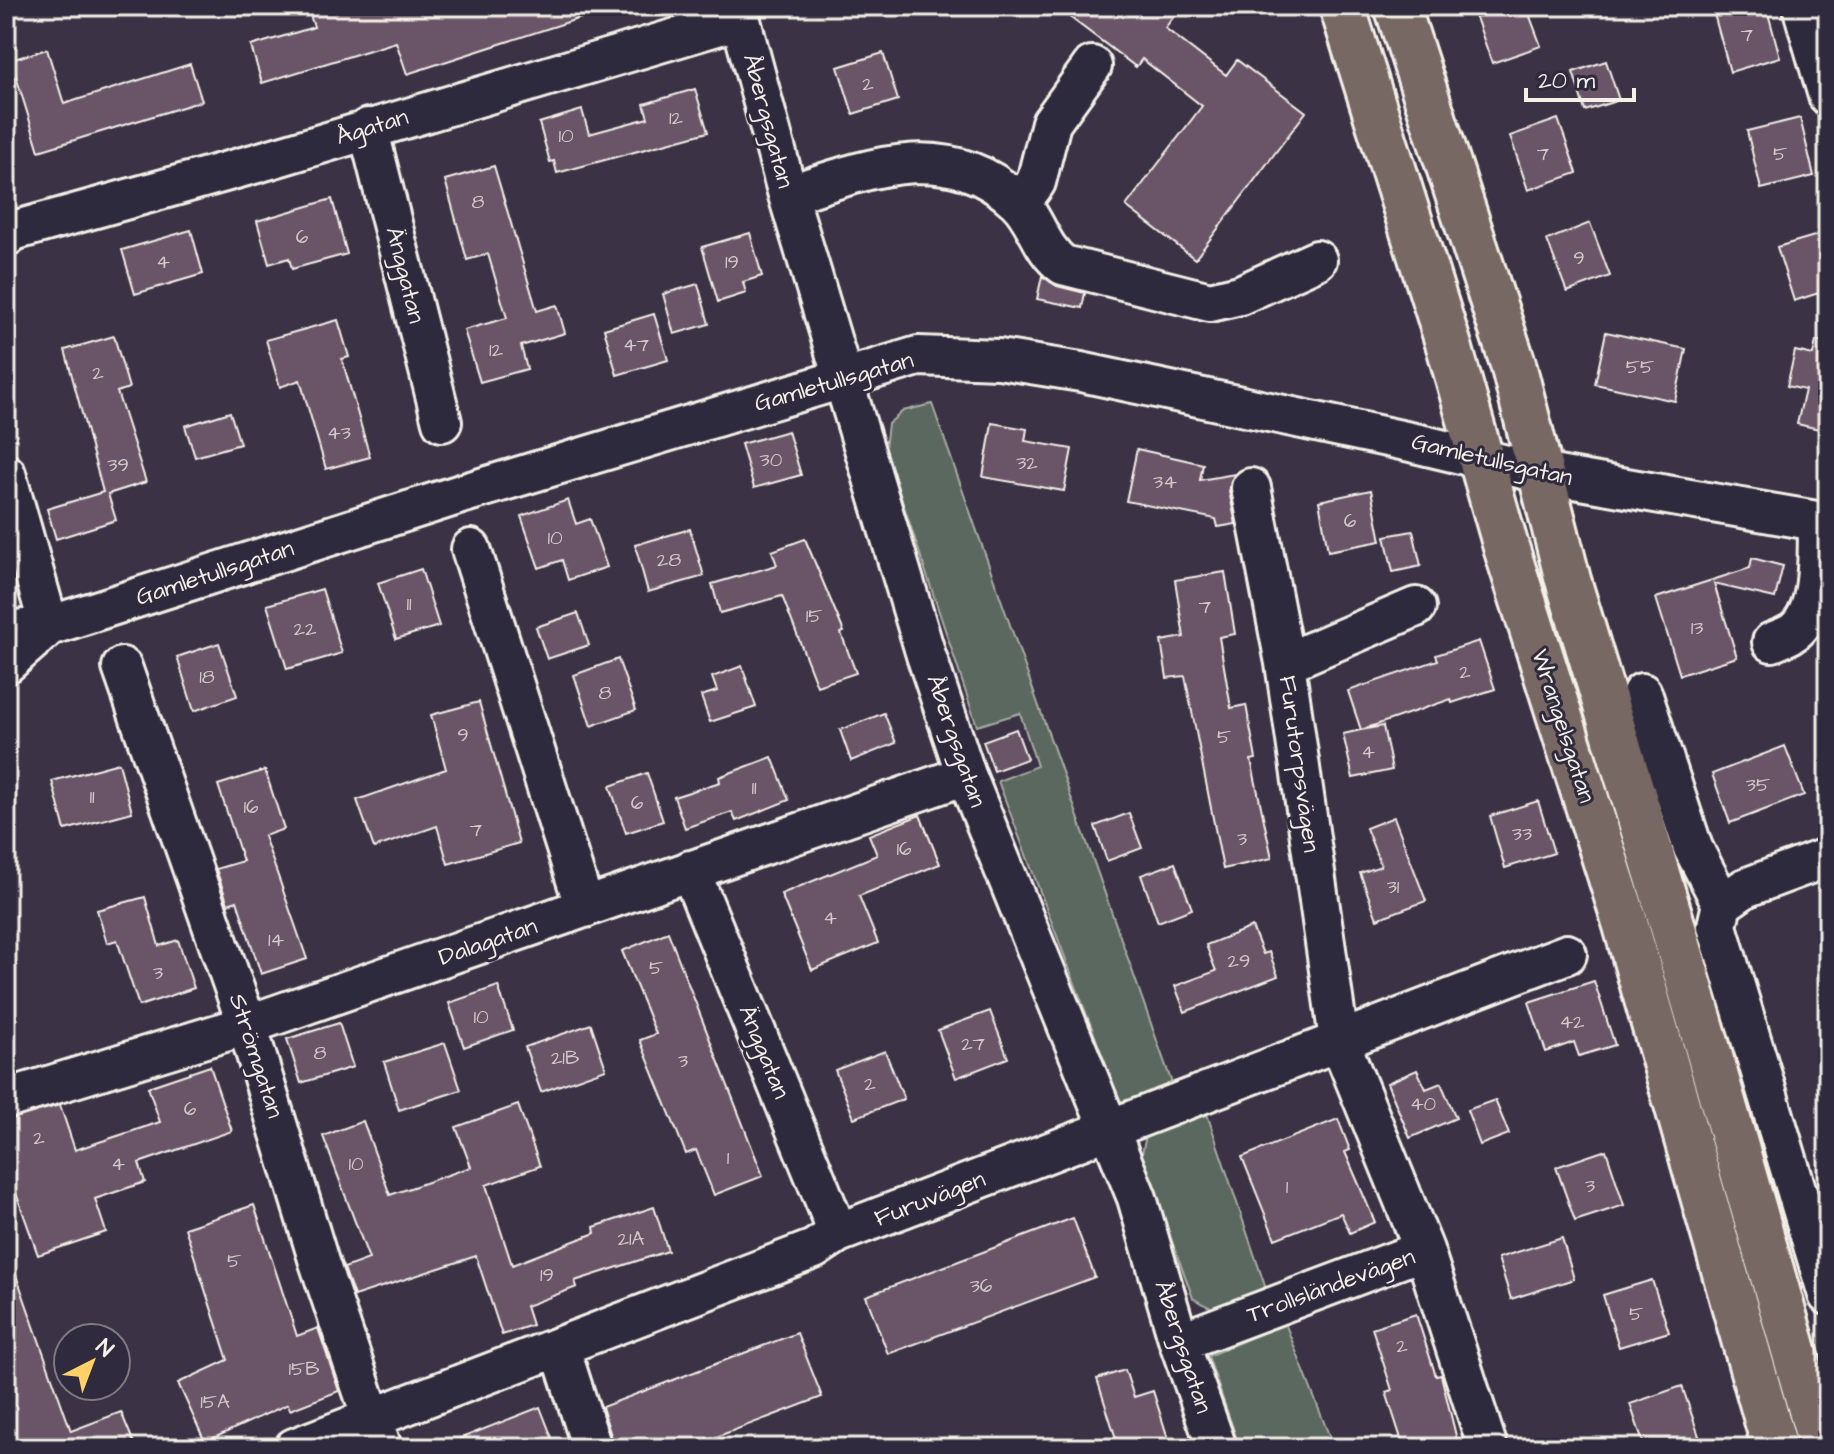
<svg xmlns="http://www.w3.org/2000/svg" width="1834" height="1454" viewBox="0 0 1834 1454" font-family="'Architects Daughter',sans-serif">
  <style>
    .green { fill: #5a685e; stroke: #a7aca3; stroke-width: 2 }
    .building { fill: #6a5467; stroke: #f4f1e8; stroke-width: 2 }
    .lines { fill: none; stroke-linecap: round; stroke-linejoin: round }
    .minor-casing { stroke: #f4f1e8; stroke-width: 44 }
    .major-casing { stroke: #f4f1e8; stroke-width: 50 }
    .minor { stroke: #2f2a3d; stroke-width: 38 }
    .major { stroke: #776864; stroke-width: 44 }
    .labels { text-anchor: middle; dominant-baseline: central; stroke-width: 6; stroke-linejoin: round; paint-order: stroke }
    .number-label { font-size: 20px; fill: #d2cac8 }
    .street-label { font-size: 24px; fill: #f4f1e8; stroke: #2f2a3d }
  </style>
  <rect width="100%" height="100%" fill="#3b3245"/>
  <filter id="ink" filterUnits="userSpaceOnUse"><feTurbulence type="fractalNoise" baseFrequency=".0125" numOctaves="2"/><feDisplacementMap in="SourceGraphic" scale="16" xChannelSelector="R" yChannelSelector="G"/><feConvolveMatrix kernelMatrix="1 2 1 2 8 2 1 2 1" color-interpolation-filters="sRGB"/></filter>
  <g filter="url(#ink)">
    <path class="green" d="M932,404l242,685 -54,13 -122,-321 39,-15 -17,-53 -43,13 -92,-277 3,-25 15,-13z
      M1205,1108l63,187c-30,12 -46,24 -75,3l-52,-141 6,-25z
      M1285,1323l49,125h-94l-32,-92z"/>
    <path class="building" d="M307,6h291l1,6 -192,62 -11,-32 -134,41 -11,-37 63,-19z
      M1055,6h127l-17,22 61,47 11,-15 69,52 -111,147 -69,-53 76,-100 -60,-47 -6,8z
      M1472,6h54l15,40 -49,17z
      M1741,6h25l14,51 -50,15 -16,-58z
      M47,49l17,55 126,-40 12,37 -163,50 -28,-91z
      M883,53l15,47 -45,14 -15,-47z
      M1606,61l13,39 -34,11 -12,-39z
      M695,89l13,43 -151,41 -3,-12 -4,1 -11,-39 43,-13 7,24 59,-16 -4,-14z
      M1800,118l14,58 -53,13 -14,-58z
      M1558,119l19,54 -49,17 -18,-54z
      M494,166l43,145 20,-6 8,28 -44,13 6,23 -47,13 -16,-52 43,-12 -19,-64 -21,6 -22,-80z
      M332,199l15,55 -55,15 -3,-11 -20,6 -12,-43z
      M1590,223l20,53 -43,16 -20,-52z
      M191,230l12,44 -68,20 -13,-44z
      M1828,232v58l-34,11 -17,-54z
      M750,233l12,43 -19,6 3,11 -28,9 -16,-55z
      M1042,276l15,10 28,7 -3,15 -45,-9z
      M698,284l11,40 -35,10 -11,-40z
      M654,314l14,46 -51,15 -13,-46z
      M338,320l11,37 -7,2 28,98 -44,12 -26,-89 -20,7 -14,-47z
      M1606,332l80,17 -11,52 -80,-17z
      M114,336l15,52 -12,4 29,90 -38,12 8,26 -60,19 -9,-30 56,-17 -38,-142z
      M1816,341l12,1v89l-31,-7 8,-34 -18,-4 8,-35 18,4z
      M230,412l10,32 -45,13 -10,-31z
      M992,423l35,6 -2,12 47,8 -8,42 -81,-14z
      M788,431l13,44 -47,13 -13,-44z
      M1137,449l66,15 -3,16 35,-6 -6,17 7,33 -18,3 -2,-8 -90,-18z
      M1371,490l10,51 -53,10 -9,-50z
      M568,500l8,24 14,-5 17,48 -39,13 -6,-20 -23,8 -18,-52z
      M690,529l14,47 -56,16 -13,-47z
      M1413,531l8,35 -28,6 -8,-36z
      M805,539l39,93 -3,1 15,40 -39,13 -35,-90 -62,17 -8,-29 65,-19 -5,-14z
      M1752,558l31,8 -8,32 -61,-14 23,73 -57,18 -24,-77 94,-30z
      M421,569l18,57 -43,13 -18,-56z
      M1225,572l10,62 -16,3 12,71 15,-3 10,54 -5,1 21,98 -49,11 -38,-193 -18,2 -6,-37 23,-4 -9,-57z
      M322,589l20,64 -55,16 -20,-64z
      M578,613l11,32 -42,14 -11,-32z
      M1479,641l16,48 -43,14 -1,-4 -90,31 22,-4 9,44 -39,8 -10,-44 18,-4 -13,-39 90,-31 -2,-5z
      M219,643l18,53 -43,15 -17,-54z
      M618,659l18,51 -45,16 -17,-51z
      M742,666l14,41 -46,15 -9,-26 16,-5 -5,-14z
      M479,702l40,141 -71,21 -11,-38 -63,22 -17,-48 89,-31 -15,-54z
      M884,713l12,30 -45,18 -11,-31z
      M1016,729l11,30 -33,12 -11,-30z
      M1785,746l19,49 -74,28 -18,-49z
      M772,757l17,43 -53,21 -4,-9 -47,16 -11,-31 46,-15 -1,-5z
      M119,763l13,49 -67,18 -13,-49z
      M265,770l19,59 -20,7 43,123 -46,15 -24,-73 -9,3 -12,-35 27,-8 -25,-76z
      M647,773l16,48 -37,12 -16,-47z
      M1538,801l16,52 -49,15 -15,-52z
      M1129,813l13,35 -35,13 -12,-35z
      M920,815l20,49 -81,32 19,47 -66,27 -31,-76 96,-39 -8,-20z
      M1394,817l32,84 -49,18 -17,-46 21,-7 -15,-38z
      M1175,863l17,46 -34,13 -17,-47z
      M145,897l14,49 19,-6 16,48 -55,18 -22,-66 -10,3 -10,-33z
      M1252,927l11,27 6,-2 9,24 -93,36 -10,-26 41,-15 -10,-26z
      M668,932l95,244 -49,19 -18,-45 -10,4 -46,-114 16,-6 -34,-83z
      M1594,981l21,64 -36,11 -5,-14 -28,10 -17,-50z
      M498,986l15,44 -49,17 -15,-44z
      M990,1011l18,47 -52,20 -18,-48z
      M339,1023l14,44 -52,16 -14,-44z
      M591,1024l15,45 -65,23 -16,-45z
      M445,1043l16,47 -62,20 -15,-48z
      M885,1051l19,48 -50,19 -19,-48z
      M210,1066l22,65 -93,32 6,19 -50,17 11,33 -68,23 -32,-90v-45l54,-15 15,45 85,-28 -12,-35z
      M1417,1070l9,19 15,-6 15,35 -46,20 -23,-55z
      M1495,1100l14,34 -29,11 -13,-35z
      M518,1105l22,61 -54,19 26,80 83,-32 -1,-6 60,-20 14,44 -93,30 2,6 -51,19 6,19 -30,10 -26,-79 -122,40 -10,-28 25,-9 -46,-123 40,-15 27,74 81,-28 -15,-40z
      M1338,1119l12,31 -5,2 30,70 -25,11 -9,-20 -66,26 -33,-82z
      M1606,1150l18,55 -49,16 -19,-54z
      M254,1205l43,131 21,-8 21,63 -49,19 -2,-6 -83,38 -27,-59 50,-23 -43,-132z
      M1073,1218l22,59 -207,77 -22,-58z
      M1562,1238l12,41 -63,20 -13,-41z
      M11,1261l60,170 50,-19 15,36h-130v-186z
      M1652,1280l17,52 -50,15 -16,-52z
      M1416,1314l20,62 5,-1 18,73h-55l-18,-56 6,-2 -20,-62z
      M797,1333l25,64 -135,51h-72l-13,-41z
      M1125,1370l9,27 19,-6 18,57h-52l-22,-69z
      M1682,1386l21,62h-58l-15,-44z
      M540,1407l16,41h-115v-2z"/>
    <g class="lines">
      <defs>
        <path id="minor" d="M737,6l51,189 138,460 40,120 171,423 42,144 38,106
          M1802,6l26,90
          M368,128l74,294
          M788,195c78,-26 159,-59 229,6 20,19 23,47 46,64l147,37 30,-7 77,-35
          M1020,204l16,-22 15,-59 41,-57
          M6,237l7,-6 244,-68 483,-144
          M6,474l43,152
          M1251,488l34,175 54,377 85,210
          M471,549l114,359
          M6,631l43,-5 412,-132 457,-138 81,3 82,13 334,71 125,30 288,50
          M1772,642c7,-3 17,-6 23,-11 27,-23 22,-78 23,-110
          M1285,663l131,-56
          M6,664l43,-38
          M122,667l125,358 72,237 63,186
          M1642,693l51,155 29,56
          M690,870l148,363
          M1722,904l-5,22 111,369
          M1722,904l23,-16 83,-31
          M6,1099l241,-74 719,-250
          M1179,1342l245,-92 64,198
          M560,1348l32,100
          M294,1448l520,-199 24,-16 729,-279"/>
        <path id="major" d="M1342,6l107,340 57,201 119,375 150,526
          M1397,6l116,358 55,216 102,337 152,531"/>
      </defs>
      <use href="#minor" class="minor-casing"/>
      <use href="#major" class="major-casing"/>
      <use href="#minor" class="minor"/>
      <use href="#major" class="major"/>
    </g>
  </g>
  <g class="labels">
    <g class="number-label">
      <text x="1747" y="35">7</text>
      <text x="868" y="84">2</text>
      <text x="676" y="118">12</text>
      <text x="566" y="136">10</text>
      <text x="1543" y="154">7</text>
      <text x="1780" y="154">5</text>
      <text x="478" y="202">8</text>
      <text x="302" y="237">6</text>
      <text x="1579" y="258">9</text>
      <text x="163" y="262">4</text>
      <text x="732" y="262">19</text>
      <text x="636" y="345">47</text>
      <text x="496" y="350">12</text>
      <text x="1640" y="367">55</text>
      <text x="98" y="373">2</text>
      <text x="339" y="433">43</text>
      <text x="771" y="460">30</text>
      <text x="1027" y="463">32</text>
      <text x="118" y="465">39</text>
      <text x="1165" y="482">34</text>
      <text x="1350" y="521">6</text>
      <text x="555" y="538">10</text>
      <text x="669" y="560">28</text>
      <text x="409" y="604">11</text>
      <text x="1205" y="607">7</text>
      <text x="814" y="616">15</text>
      <text x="1697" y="628">13</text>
      <text x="305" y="629">22</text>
      <text x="1465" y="672">2</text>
      <text x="207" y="677">18</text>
      <text x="605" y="693">8</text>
      <text x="463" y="735">9</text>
      <text x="1224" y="737">5</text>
      <text x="1368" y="752">4</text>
      <text x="1758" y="785">35</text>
      <text x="754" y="788">11</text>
      <text x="92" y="797">11</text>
      <text x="637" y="803">6</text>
      <text x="251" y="807">16</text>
      <text x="476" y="830">7</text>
      <text x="1522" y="834">33</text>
      <text x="1242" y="839">3</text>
      <text x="904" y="849">16</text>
      <text x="1393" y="887">31</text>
      <text x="830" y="918">4</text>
      <text x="276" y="940">14</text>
      <text x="1239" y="961">29</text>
      <text x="656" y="968">5</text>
      <text x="158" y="973">3</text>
      <text x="481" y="1017">10</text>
      <text x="1572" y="1022">42</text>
      <text x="973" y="1044">27</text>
      <text x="320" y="1053">8</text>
      <text x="565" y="1058">21B</text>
      <text x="683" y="1061">3</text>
      <text x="870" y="1084">2</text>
      <text x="1423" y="1104">40</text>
      <text x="190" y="1109">6</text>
      <text x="39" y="1138">2</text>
      <text x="728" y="1158">1</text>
      <text x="118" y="1164">4</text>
      <text x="356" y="1164">10</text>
      <text x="1590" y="1186">3</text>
      <text x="1287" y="1187">1</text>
      <text x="631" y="1239">21A</text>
      <text x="234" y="1261">5</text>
      <text x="547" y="1275">19</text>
      <text x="981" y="1286">36</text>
      <text x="1636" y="1314">5</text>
      <text x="1402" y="1346">2</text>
      <text x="304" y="1369">15B</text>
      <text x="215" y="1402">15A</text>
    </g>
    <g class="street-label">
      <text transform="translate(768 121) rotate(75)">Åbergsgatan</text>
      <text transform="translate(372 127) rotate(-17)">Ågatan</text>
      <text transform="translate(405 275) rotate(76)">Änggatan</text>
      <text transform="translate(834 382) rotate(-16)">Gamletullsgatan</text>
      <text transform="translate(1492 460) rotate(13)">Gamletullsgatan</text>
      <text transform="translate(215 573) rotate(-18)">Gamletullsgatan</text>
      <text transform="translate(1563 726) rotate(72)">Wrangelsgatan</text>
      <text transform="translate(956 741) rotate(71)">Åbergsgatan</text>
      <text transform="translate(1299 764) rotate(82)">Furutorpsvägen</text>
      <text transform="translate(488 942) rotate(-19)">Dalagatan</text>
      <text transform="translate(764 1052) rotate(68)">Änggatan</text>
      <text transform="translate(256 1056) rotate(72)">Strömgatan</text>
      <text transform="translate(930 1199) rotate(-21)">Furuvägen</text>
      <text transform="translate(1331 1286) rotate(-20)">Trollsländevägen</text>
      <text transform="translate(1183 1347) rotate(72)">Åbergsgatan</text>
    </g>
  </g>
  <rect width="1834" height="1454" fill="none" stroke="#2f2a3d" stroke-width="32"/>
  <rect x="16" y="16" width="1802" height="1422" fill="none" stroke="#f4f1e8" stroke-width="3" filter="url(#ink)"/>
  <g transform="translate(92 1362) rotate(42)"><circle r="38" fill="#2f2a3d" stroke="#7e7a81" stroke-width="2"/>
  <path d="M0-6L14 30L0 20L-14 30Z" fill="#ffd166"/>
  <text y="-12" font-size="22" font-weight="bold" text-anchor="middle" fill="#f4f1e8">N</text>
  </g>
  <path d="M1526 88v12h108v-12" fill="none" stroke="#f4f1e8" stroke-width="4"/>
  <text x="1538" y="88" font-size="24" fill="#f4f1e8" stroke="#2f2a3d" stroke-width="6" paint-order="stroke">20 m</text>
</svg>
